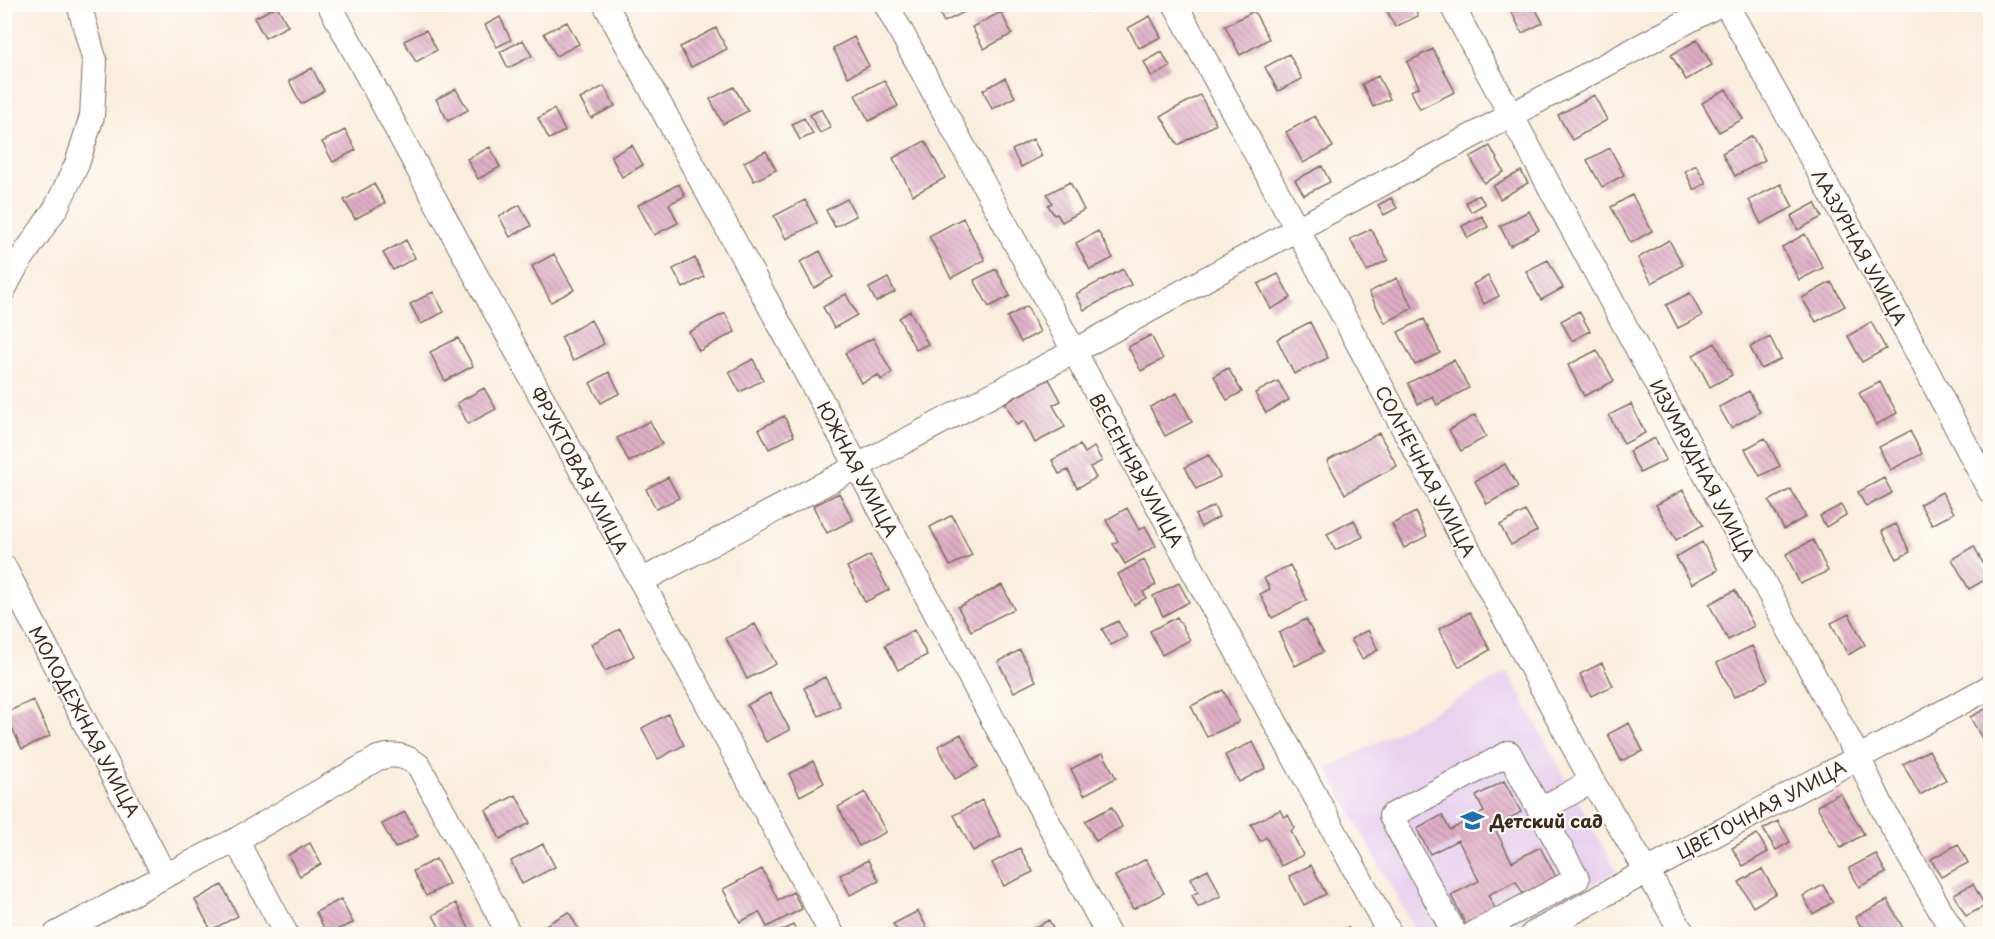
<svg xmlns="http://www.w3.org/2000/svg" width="1995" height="939" viewBox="0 0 1995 939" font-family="'Playpen Sans',sans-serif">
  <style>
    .built { fill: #e7d2ef }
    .building { fill: url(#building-back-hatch) }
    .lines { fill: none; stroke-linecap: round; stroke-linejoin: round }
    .minor-casing { stroke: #7e6f61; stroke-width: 26 }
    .minor { stroke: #fff; stroke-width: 24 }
    .labels { text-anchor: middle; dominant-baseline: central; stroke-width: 4.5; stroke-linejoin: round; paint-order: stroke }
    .street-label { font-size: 18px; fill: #3b2a1e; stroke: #fdfcf7 }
    .poi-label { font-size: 18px; font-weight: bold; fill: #3b2a1e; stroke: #fdfcf7; text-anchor: start }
  </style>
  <defs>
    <pattern id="building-back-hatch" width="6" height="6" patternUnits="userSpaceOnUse" patternTransform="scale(1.5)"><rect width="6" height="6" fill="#e0afc6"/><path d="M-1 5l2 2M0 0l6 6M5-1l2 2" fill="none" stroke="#b78fa0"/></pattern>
  </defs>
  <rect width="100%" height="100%" fill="#fdfcf7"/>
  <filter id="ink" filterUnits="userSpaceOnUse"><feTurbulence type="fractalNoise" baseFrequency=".0167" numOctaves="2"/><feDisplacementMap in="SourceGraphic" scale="12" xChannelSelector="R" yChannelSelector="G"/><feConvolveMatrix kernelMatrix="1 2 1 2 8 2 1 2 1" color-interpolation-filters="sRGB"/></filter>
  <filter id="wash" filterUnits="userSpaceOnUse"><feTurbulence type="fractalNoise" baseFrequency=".008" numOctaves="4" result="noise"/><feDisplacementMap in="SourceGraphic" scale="24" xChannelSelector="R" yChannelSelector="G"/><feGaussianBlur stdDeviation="1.35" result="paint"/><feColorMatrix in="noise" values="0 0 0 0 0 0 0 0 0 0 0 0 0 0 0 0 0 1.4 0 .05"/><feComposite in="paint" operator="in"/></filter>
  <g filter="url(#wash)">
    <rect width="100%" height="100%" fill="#f9eede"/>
    <path class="built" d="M1508,672l108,199 -117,63h-82l-90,-165z"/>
    <g id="blocks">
      <path class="building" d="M935,4h31l3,6 -25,12z
        M1082,4h18l-14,8z
        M1384,4h29l5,12 -23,11z
        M1525,4h8l10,19 -21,10 -11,-22z
        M277,6l11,20 -23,12 -11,-20z
        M1254,11l15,28 -29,16 -15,-29z
        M1001,12l11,22 -28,15 -12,-22z
        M1150,16l11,21 -22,11 -11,-20z
        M500,17l11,23 -14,7 -12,-22z
        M567,22l12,22 -23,12 -12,-23z
        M716,28l11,21 -36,18 -11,-20z
        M426,30l11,20 -21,12 -12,-21z
        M854,37l15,29 -21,11 -15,-29z
        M523,40l9,16 -24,12 -8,-16z
        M1697,40l15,25 -26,15 -15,-25z
        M1433,49l22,43 -35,17 -9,-18 8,-4 -12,-25z
        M1162,52l8,15 -18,10 -8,-15z
        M1289,54l13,25 -24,12 -13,-24z
        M312,68l12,23 -23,13 -12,-23z
        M1378,76l12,23 -17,8 -11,-23z
        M1005,78l10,19 -23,12 -9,-19z
        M884,80l14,26 -29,15 -14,-26z
        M604,86l11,20 -24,12 -11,-19z
        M734,87l14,24 -25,13 -13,-25z
        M456,89l12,21 -20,11 -12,-22z
        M1726,89l17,30 -24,13 -17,-29z
        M1200,95l16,29 -38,21 -17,-29z
        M1594,95l13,25 -35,20 -14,-25z
        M554,109l11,22 -16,8 -11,-21z
        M821,109l10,19 -11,5 -10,-18z
        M1315,116l18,31 -30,16 -17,-31z
        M804,118l9,16 -13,6 -8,-16z
        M345,130l11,20 -23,12 -11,-20z
        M1752,136l13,24 -30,16 -13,-23z
        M1033,139l9,17 -21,11 -9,-17z
        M925,141l20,37 -32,17 -20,-37z
        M632,145l11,20 -21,12 -11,-21z
        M1490,146l14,26 -20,11 -14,-26z
        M490,147l10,20 -22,12 -11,-20z
        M1610,148l14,27 -22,12 -15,-27z
        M766,151l10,19 -22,11 -10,-19z
        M1696,165l10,18 -12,7 -9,-19z
        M1322,166l8,16 -26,13 -9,-15z
        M1521,171l7,12 -28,16 -7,-13z
        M1070,182l14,28 -22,12 -5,-8 -3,1 -6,-10 4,-2 -5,-9z
        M374,184l11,19 -30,16 -11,-19z
        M679,184l6,12 -16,8 9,19 -24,12 -16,-30z
        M1781,184l12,23 -32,17 -12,-24z
        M1479,195l6,9 -14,8 -5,-10z
        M1632,195l20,36 -21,12 -20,-36z
        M1391,198l6,10 -13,7 -6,-10z
        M847,199l9,17 -21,11 -9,-17z
        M805,200l12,23 -31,16 -12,-23z
        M1815,203l7,14 -24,13 -7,-14z
        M520,205l11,21 -21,11 -11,-21z
        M1529,211l10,19 -29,16 -10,-20z
        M1482,216l6,11 -20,11 -6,-12z
        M963,218l22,42 -34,18 -22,-42z
        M1371,229l17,31 -21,11 -17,-32z
        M1098,231l15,27 -23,12 -14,-27z
        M1805,234l18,34 -24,12 -17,-33z
        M406,240l9,18 -22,12 -10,-17z
        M1669,240l14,25 -31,18 -14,-25z
        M820,251l13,26 -19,11 -14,-26z
        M554,254l20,36 -23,12 -19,-36z
        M695,258l9,19 -21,11 -10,-19z
        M1548,260l15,28 -22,12 -15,-29z
        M996,269l14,27 -21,11 -15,-27z
        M1123,269l8,16 -47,25 -8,-16z
        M1278,274l13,24 -20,11 -13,-25z
        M1488,276l11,20 -15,8 -11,-20z
        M888,278l7,14 -19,10 -7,-14z
        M1397,278l16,30 -28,15 -16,-31z
        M1831,282l14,24 -29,16 -14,-24z
        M433,292l11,20 -23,12 -11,-20z
        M1690,293l12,23 -24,12 -12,-23z
        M846,294l11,21 -23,13 -11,-21z
        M1027,306l13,26 -19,10 -14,-25z
        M910,311l18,33 -12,6 -17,-32z
        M1579,311l11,20 -18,10 -11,-20z
        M725,313l10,19 -36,19 -10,-19z
        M1424,319l16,34 -25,12 -17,-33z
        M591,320l13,24 -31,17 -12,-24z
        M1310,322l18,36 -34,16 -17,-35z
        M1871,322l15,27 -24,13 -14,-26z
        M1151,335l12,24 -22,12 -13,-24z
        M1770,337l11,22 -20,10 -11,-22z
        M458,338l15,28 -28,15 -15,-29z
        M873,338l19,35 -11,7 -3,-5 -17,8 -16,-30z
        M1715,343l17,32 -22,12 -17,-32z
        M1597,350l17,31 -30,15 -16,-31z
        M753,359l10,21 -23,12 -11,-20z
        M1454,360l15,28 -32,17 -4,-8 -15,7 -10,-21z
        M1228,368l14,24 -15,8 -13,-24z
        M609,372l11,21 -19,10 -11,-20z
        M1049,379l12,22 -8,4 12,22 -30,16 -11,-22 -7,4 -12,-22z
        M1278,381l11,19 -23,13 -11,-20z
        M1880,382l17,31 -21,12 -17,-32z
        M484,388l12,21 -28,15 -11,-21z
        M1749,391l11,21 -29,16 -12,-21z
        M1177,393l15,29 -27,14 -15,-29z
        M1631,404l14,29 -21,11 -15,-29z
        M1475,415l11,22 -25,14 -12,-21z
        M784,416l10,20 -25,13 -10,-20z
        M650,421l12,23 -33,18 -12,-24z
        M1910,431l12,23 -32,16 -11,-23z
        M1379,433l18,33 -52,28 -18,-33z
        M1655,438l11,22 -26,13 -11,-22z
        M1765,438l15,28 -20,10 -15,-27z
        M1080,445l5,8 9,-6 8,14 -12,6 6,11 -19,10 -9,-18 -9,4 -7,-14z
        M1209,455l11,22 -24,12 -11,-22z
        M1505,464l13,23 -31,17 -12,-23z
        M668,477l11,21 -23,11 -10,-20z
        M1884,478l8,15 -26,14 -8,-15z
        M1791,489l15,28 -22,12 -15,-28z
        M1683,490l20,35 -27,15 -20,-35z
        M1942,492l12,21 -22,12 -12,-21z
        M839,493l14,27 -26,13 -14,-27z
        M1841,505l5,10 -20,12 -6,-11z
        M1214,506l5,11 -18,10 -6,-12z
        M1127,508l12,22 6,-4 11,20 -31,18 -12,-20 5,-3 -12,-21z
        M1525,511l12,20 -26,14 -11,-20z
        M1416,512l11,24 -23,12 -12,-24z
        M952,515l20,40 -22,11 -20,-39z
        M1354,520l9,17 -28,13 -8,-16z
        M1896,524l14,28 -13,7 -15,-28z
        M1813,540l15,31 -28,13 -14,-30z
        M1702,542l16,28 -26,14 -16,-27z
        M1974,546l16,31 -21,12 -17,-30z
        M870,555l19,35 -24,12 -18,-35z
        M1144,560l12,25 -13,7 3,6 -12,7 -16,-31z
        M1290,565l17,35 -35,18 -12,-24 10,-5 -6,-11z
        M1179,583l10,19 -26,14 -10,-20z
        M1002,585l12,24 -43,22 -13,-24z
        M1735,590l19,36 -26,14 -19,-36z
        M1470,612l20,38 -31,17 -20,-38z
        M1849,614l16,31 -17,10 -17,-32z
        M1177,617l13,23 -28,15 -12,-24z
        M1306,619l17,33 -28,14 -16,-33z
        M1118,621l9,16 -16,8 -9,-16z
        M755,624l21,40 -29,15 -21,-41z
        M620,629l14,27 -29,15 -14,-27z
        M914,630l13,25 -29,15 -13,-25z
        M1368,630l10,20 -16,9 -11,-20z
        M1752,646l16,34 -34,17 -17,-34z
        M1020,650l16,31 -22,11 -16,-30z
        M1602,663l11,23 -22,10 -11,-22z
        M825,677l15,29 -21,10 -15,-28z
        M1223,690l16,32 -32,15 -16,-31z
        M770,693l20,37 -24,12 -19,-37z
        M33,700l17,36 -28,13 -17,-36z
        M1987,708l3,7v21l-7,4 -13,-23z
        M668,714l16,31 -26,14 -16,-31z
        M1629,723l14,28 -22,10 -13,-27z
        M961,734l17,33 -23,12 -17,-33z
        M1253,742l13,26 -27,14 -14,-27z
        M1929,750l17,30 -26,15 -17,-31z
        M1103,753l13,25 -32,17 -13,-26z
        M813,761l11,22 -24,13 -11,-22z
        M1504,781l17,31 -27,15 18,35 28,-15 17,32 -33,17 -8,-15 -28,14 8,15 -30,15 -15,-30 28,-14 -21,-41 -28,14 -13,-25 25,-14 8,15 34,-18 -8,-16z
        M865,792l21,40 -27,14 -21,-39z
        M1840,793l24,41 -23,14 -24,-42z
        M516,795l14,28 -30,16 -14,-29z
        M982,800l19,36 -28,15 -19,-36z
        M1112,807l10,20 -26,14 -11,-20z
        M1280,810l4,7 4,-2 7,13 -4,3 12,24 -22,11 -15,-29 -6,4 -9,-17z
        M405,812l13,24 -23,12 -13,-24z
        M1778,821l12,21 -14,8 -13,-21z
        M1757,834l11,18 -25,14 -11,-18z
        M310,843l11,21 -21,12 -12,-21z
        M543,844l12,23 -33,17 -11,-23z
        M1958,844l10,19 -27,14 -10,-18z
        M1020,848l13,24 -29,14 -12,-23z
        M1876,854l10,19 -27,14 -10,-19z
        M436,859l13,25 -23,12 -13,-25z
        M1146,859l18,34 -31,16 -18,-33z
        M868,860l11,21 -29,14 -10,-20z
        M1311,865l15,29 -22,11 -15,-29z
        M762,869l16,31 15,-8 9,17 -35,18 -8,-15 -19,10 -17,-33z
        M1208,869l13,27 -23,11 -6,-12 6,-3 -7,-14z
        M1762,869l14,24 -23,14 -14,-25z
        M1973,884l12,22 -19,10 -12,-22z
        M222,885l16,31 -27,14 -16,-30z
        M1823,885l10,17 -20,12 -10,-18z
        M341,899l12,24 -26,11 -11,-22z
        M1888,900l18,34h-41l-10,-17z
        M456,903l16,31h-29l-10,-19z
        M918,911l12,23h-31l-6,-10z
        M569,912l12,22h-31l-5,-9z
        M1049,920l7,14h-34z
        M793,925l5,9h-23z
        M1348,927l4,7h-17z"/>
    </g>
  </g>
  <g filter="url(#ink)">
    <use href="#blocks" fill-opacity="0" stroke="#7e6f61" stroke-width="1.5"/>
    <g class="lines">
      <defs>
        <path id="minor" d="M329,4l503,930
          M605,4l252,462 251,468
          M886,4l504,930
          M1175,4l122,225 295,552 55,90 36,63
          M1451,4l407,753 29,60 67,117
          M1726,4l160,289 104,198
          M4,289l11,-21 41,-60 21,-44 15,-48 3,-54 -16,-58
          M4,567l161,309
          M641,581l432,-229 224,-123 423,-225
          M1540,810l52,-29
          M236,840l50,94
          M56,934l109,-58 71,-36 142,-82c16,-5 28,-3 41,8l90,168
          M1455,934l-64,-118 118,-63 68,126 -104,55
          M1533,934l114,-63 343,-184"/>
      </defs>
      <use href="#minor" class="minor-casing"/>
      <use href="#minor" class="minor"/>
    </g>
  </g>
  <defs>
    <symbol id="school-bare" viewBox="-9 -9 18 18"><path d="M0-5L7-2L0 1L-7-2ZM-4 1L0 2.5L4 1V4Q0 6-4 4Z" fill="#1f6fb2" stroke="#fdfcf7" stroke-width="2.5" paint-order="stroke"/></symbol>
  </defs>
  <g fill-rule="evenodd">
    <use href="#school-bare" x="1456" y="804" width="33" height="33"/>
  </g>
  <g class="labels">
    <g class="street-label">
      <text transform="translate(1860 247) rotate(61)">ЛАЗУРНАЯ УЛИЦА</text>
      <text transform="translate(858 469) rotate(62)">ЮЖНАЯ УЛИЦА</text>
      <text transform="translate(580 470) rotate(62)">ФРУКТОВАЯ УЛИЦА</text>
      <text transform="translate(1137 470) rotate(61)">ВЕСЕННЯЯ УЛИЦА</text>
      <text transform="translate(1703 470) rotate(62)">ИЗУМРУДНАЯ УЛИЦА</text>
      <text transform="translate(1426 471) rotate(62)">СОЛНЕЧНАЯ УЛИЦА</text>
      <text transform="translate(85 721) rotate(62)">МОЛОДЕЖНАЯ УЛИЦА</text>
      <text transform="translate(1761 809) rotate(-28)">ЦВЕТОЧНАЯ УЛИЦА</text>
    </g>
    <g class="poi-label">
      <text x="1490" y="820">Детский сад</text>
    </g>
  </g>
  <rect width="1995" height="939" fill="none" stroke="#fdfcf7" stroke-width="24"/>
</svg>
